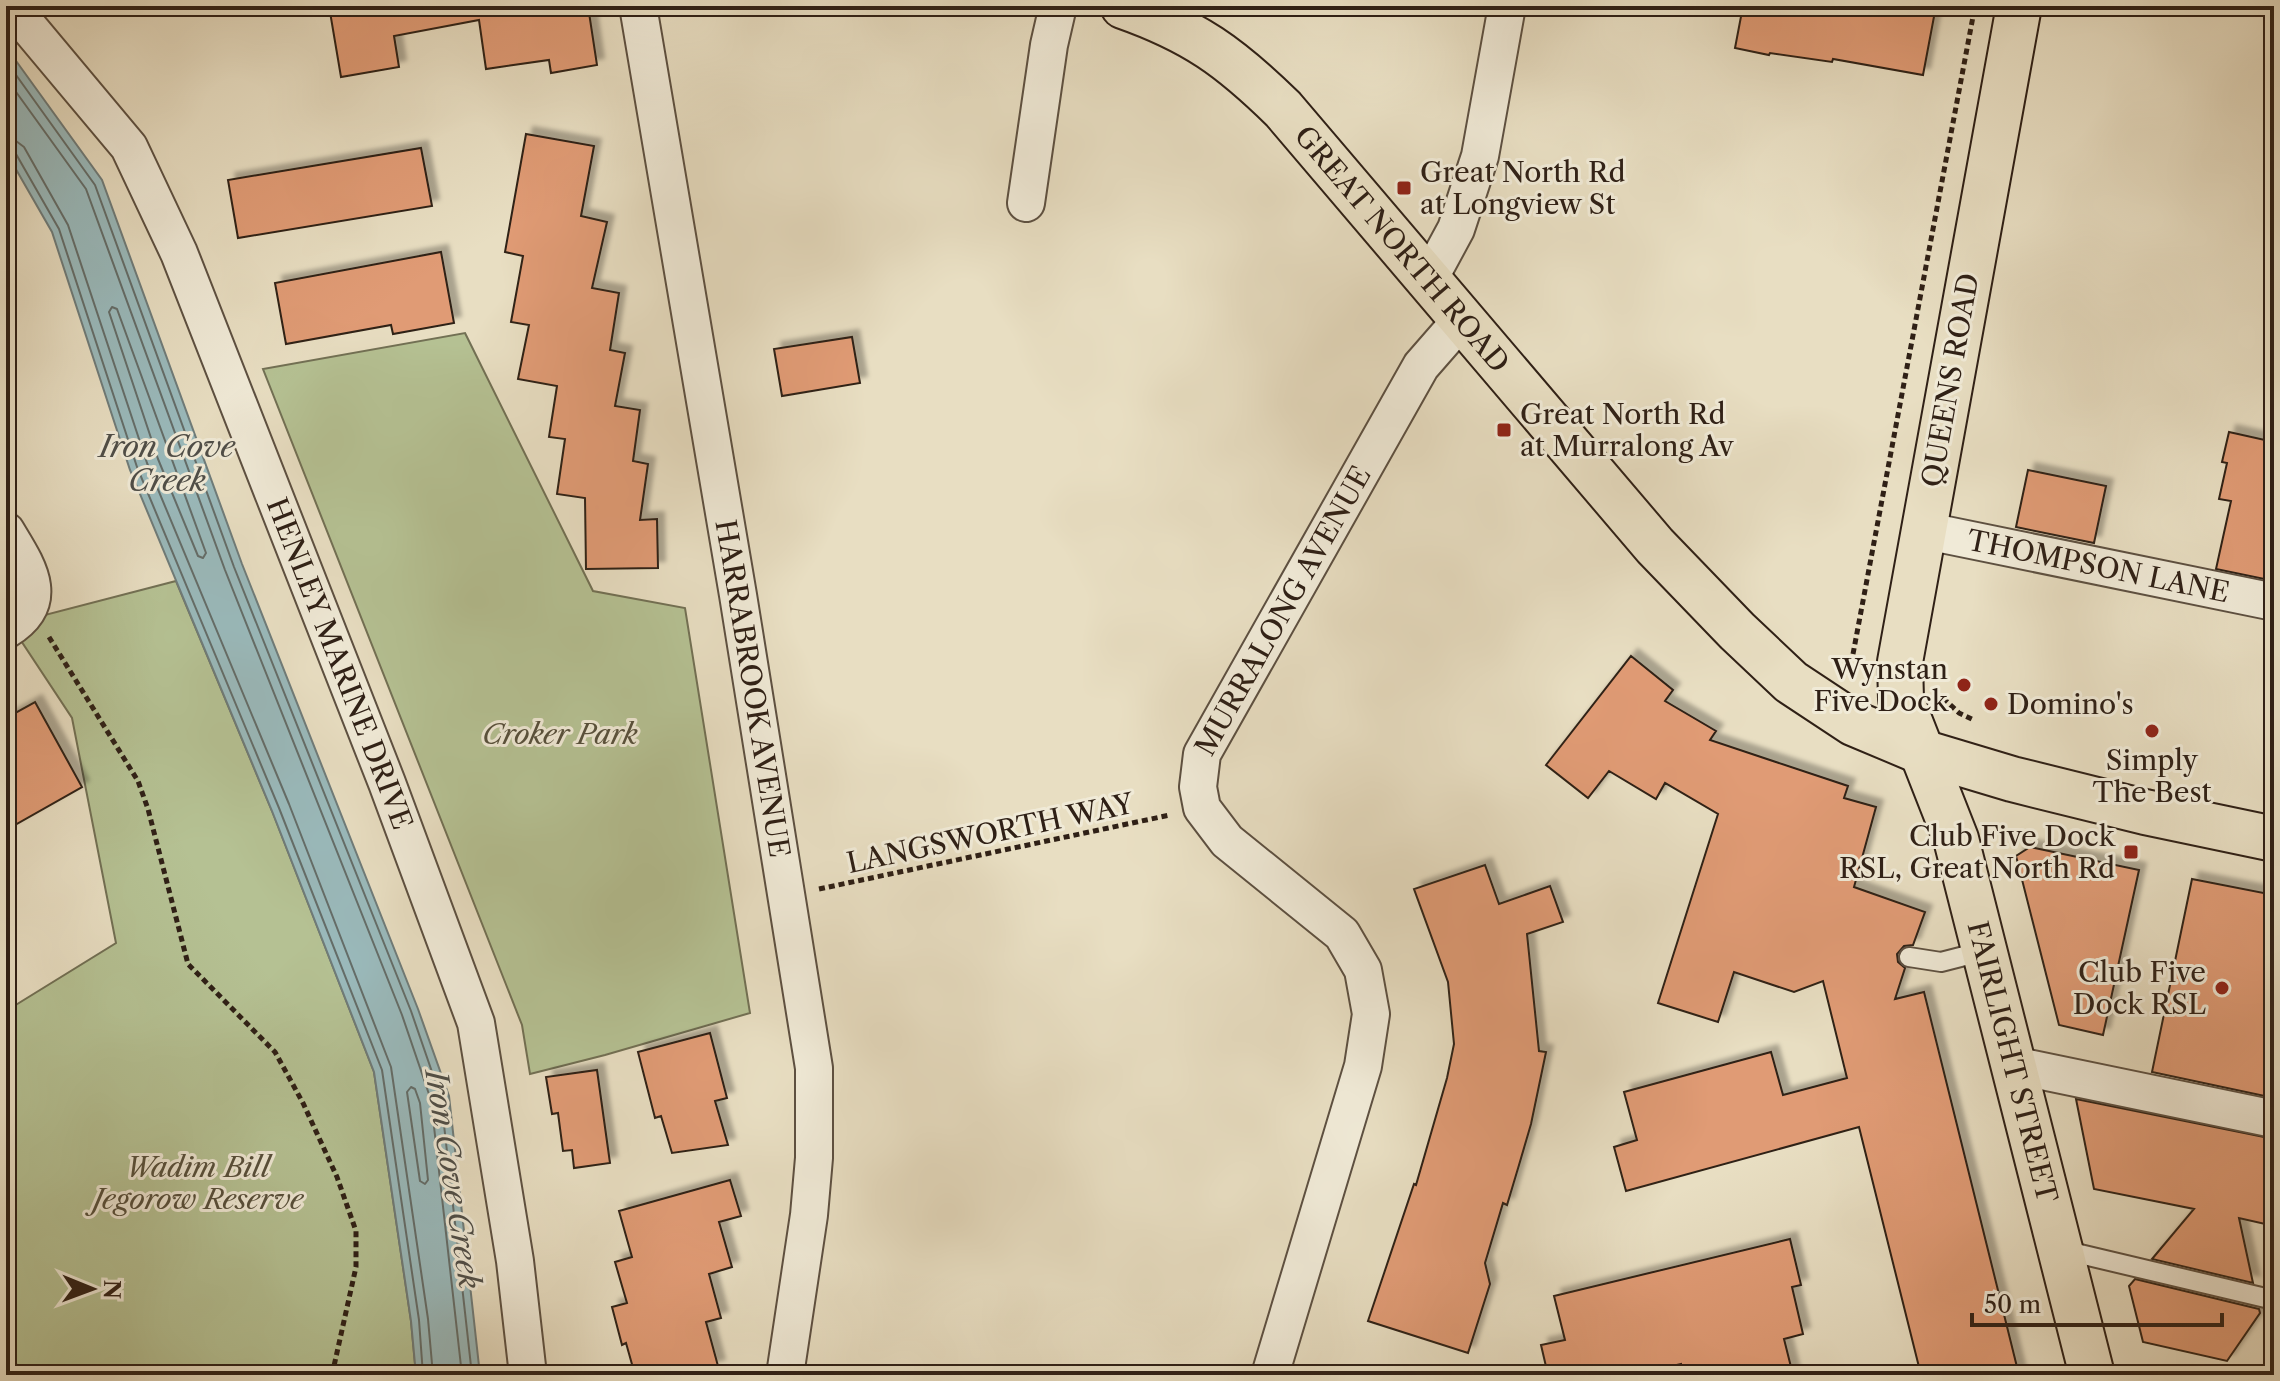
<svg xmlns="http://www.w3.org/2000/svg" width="2280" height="1381" viewBox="0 0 2280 1381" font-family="'Libre Caslon Text',serif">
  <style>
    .green { fill: #b5c193; stroke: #727054; stroke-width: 2 }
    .water { fill: #9ababc; stroke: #6f7c7a; stroke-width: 2 }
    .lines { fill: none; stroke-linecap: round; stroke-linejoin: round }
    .shore { stroke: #646d69; stroke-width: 2 }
    .building { fill: #e09b74; stroke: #2f2016; stroke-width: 2; filter: url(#shadow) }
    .lane-casing { stroke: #5d5041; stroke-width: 22 }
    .street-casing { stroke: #5d5041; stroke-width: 40 }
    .primary-casing { stroke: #2f2016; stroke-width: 48 }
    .path { stroke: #2f2016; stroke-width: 5; stroke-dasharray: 6 4; stroke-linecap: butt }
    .lane { stroke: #f0ead7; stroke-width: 18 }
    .street { stroke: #f0ead7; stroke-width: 36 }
    .primary { stroke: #e8dec2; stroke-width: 44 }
    .poi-dot { fill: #8f2418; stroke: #f0ead7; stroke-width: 3 }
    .labels { text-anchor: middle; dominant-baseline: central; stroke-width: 6; stroke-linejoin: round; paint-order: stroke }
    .poi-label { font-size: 28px; fill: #2f2016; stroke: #f0ead7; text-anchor: start }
    .street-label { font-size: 28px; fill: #2f2016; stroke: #f0ead7 }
    .park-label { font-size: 28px; font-style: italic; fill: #57503c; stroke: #f0ead7 }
    .water-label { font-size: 30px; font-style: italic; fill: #4f4e48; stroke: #f0ead7 }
  </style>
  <defs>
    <filter id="shadow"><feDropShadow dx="7" dy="-7" stdDeviation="2" flood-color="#0004"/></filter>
  </defs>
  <rect width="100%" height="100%" fill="#e8dec2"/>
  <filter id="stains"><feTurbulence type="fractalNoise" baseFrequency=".0025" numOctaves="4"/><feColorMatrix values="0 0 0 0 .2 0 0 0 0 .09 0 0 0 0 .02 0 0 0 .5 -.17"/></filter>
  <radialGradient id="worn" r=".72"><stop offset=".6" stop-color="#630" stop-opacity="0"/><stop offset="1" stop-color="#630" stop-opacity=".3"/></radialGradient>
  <path class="green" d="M465,333l128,258 92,17 65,405 -145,42 -75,19 -8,-49 -259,-656z
    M176,581l96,230 102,261 37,249 5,54h-393l-17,-28v-336l110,-68 -44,-225 -62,-94z"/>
  <path class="water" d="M6,47l96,133 140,384 176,445 31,87 31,279h-64l-5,-54 -37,-249 -102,-261 -142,-341 -78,-238 -46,-80z"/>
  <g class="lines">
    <path class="shore" d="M6,61l89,124 139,382 177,444 30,87 31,277
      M6,78l80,111 139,381 177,445 29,85 31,275
      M6,140l10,1 8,6 44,78 79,238 142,341 102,263 37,252 5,56
      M6,150l10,4 43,75 78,238 142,341 103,262 37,250 4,55
      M112,307l5,2 89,244 -3,5 -5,-2 -40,-97 -49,-147z
      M411,1087l4,2 5,14 8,77 -3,4 -5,-3 -13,-89z"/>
  </g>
  <path class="building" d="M329,6h259l9,59 -46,8 -2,-13 -63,9 -7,-49 -85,16 5,31 -58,10z
    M1743,6h193l-13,69 -90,-16 -1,3 -62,-9 -1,2 -34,-7z
    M526,134l68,12 -13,70 26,6 -15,66 27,5 -9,57 15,3 -10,53 25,4 -7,51 15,3 -8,56 17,-1 1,49 -72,1 -1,-71 -28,-4 8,-55 -16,-2 8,-51 -39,-7 11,-54 -18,-3 12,-66 -18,-4z
    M421,148l11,58 -194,32 -10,-58z
    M441,252l13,71 -61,11 -2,-9 -105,19 -11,-61z
    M852,337l8,46 -78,13 -8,-47z
    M2229,432l45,10v139l-58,-12 15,-68 -12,-2 8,-36 -5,-1z
    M2028,470l78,16 -12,57 -78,-16z
    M1631,656l42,34 -8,11 51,30 -6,9 138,46 -4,12 32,9 -22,80 71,25 -12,33 -9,1 -7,8 1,8 7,6 -10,31 29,-7 95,383h-98l-62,-248 -233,64 -12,-44 23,-7 -13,-48 147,-40 12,43 64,-17 -24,-97 -29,11 -60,-20 -16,50 -60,-19 60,-189 -53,-31 -9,16 -47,-28 -21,27 -42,-33z
    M35,702l47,85 -76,43v-112z
    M2030,847l109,23 -36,165 -44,-10 -43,-169z
    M1485,865l14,39 51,-18 13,36 -36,12 12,117 7,1 -15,72 -12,41 -12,40 -4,-2 -18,60 5,21 -22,69 -100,-32 46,-137 2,1 31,-107 7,-34 -6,-62 -34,-93z
    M2192,879l82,16v203l-122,-26z
    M710,1033l17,65 -12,3 13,44 -56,8 -11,-37 -6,2 -17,-66z
    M597,1070l13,93 -36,5 -2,-18 -9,1 -5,-38 -6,1 -6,-37z
    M2076,1099l198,40v87l-35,-8 14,65 -101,-24 42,-50 -100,-20z
    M730,1180l11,36 -22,6 13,45 -23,7 12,44 -15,4 12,44 -34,9h-49l-9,-32 -4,2 -10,-38 15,-4 -12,-41 17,-5 -13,-46z
    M1790,1239l11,46 -9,2 11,47 -19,5 9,36h-111l-1,-11 -48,11h-85l-7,-30 24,-5 -11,-44z
    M2135,1279l124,30 1,4 -33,48 -84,-19 -14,-56z"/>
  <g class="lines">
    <defs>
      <path id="lane" d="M1909,957l32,5 43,-11
        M2063,1250l211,50"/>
      <g id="street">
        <path id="s1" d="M11,6l118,141 50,106 208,530 89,240 39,238 13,114"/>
        <path id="s2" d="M638,6l100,589 76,473v90l-5,57 -24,160"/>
        <path d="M1026,203l23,-158 9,-39"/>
        <path d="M1429,279l27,-50 24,-73 27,-150"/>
        <path id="s3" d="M1922,530l352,72"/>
        <path d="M6,531c21,35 47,70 0,99"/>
        <path d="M2013,1065l261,54"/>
        <path id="s4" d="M1270,1375l93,-309 8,-52 -8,-44 -21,-36 -115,-93 -25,-33 -4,-21 4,-33 219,-388 41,-47"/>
      </g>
      <g id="primary">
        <path id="s5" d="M1123,6c71,25 107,51 160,103l372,437 82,85 54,51 62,41 69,29 90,27 133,33 129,27"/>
        <path id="s6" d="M2019,6l-119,656 1,37 55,140 136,536"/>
      </g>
    </defs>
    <use href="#lane" class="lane-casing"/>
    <use href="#street" class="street-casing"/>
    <use href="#primary" class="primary-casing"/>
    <path class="path" d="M49,637l89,144 10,28 40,155 87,88 28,51 34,74 19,54v36l-24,108
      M1853,654l122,-648
      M1943,698l16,15 15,7
      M819,889l351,-74"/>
    <use href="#lane" class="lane"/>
    <use href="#street" class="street"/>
    <use href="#primary" class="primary"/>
  </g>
  <g class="poi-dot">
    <rect x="1396" y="180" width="16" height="16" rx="4"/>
    <rect x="1496" y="422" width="16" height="16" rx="4"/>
    <circle cx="1964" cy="685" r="8"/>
    <circle cx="1991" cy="704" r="8"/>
    <circle cx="2152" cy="731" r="8"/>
    <rect x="2123" y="844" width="16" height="16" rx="4"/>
    <circle cx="2222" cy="988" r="8"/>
  </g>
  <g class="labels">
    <g class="poi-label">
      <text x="1420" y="172">Great North Rd<tspan x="1420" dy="32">at Longview St</tspan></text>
      <text x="1520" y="414">Great North Rd<tspan x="1520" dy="32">at Murralong Av</tspan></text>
      <text x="1948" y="669" text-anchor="end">Wynstan<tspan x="1948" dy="32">Five Dock</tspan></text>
      <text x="2007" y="704">Domino's</text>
      <text x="2152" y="760" text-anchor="middle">Simply<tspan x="2152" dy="32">The Best</tspan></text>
      <text x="2115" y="836" text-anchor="end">Club Five Dock<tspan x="2115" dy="32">RSL, Great North Rd</tspan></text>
      <text x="2206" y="972" text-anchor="end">Club Five<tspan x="2206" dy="32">Dock RSL</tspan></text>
    </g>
    <g class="street-label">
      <text stroke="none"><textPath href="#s5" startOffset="376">GREAT NORTH ROAD</textPath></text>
      <text transform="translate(1950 380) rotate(-80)">QUEENS ROAD</text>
      <text stroke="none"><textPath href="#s3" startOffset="180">THOMPSON LANE</textPath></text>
      <text stroke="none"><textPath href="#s4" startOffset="870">MURRALONG AVENUE</textPath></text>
      <text stroke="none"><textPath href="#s1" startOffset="742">HENLEY MARINE DRIVE</textPath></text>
      <text stroke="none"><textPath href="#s2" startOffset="692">HARRABROOK AVENUE</textPath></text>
      <text transform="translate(990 833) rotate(-12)">LANGSWORTH WAY</text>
      <text stroke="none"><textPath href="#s6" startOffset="1084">FAIRLIGHT STREET</textPath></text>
    </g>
    <g class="park-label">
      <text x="560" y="734">Croker Park</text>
      <text x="198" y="1167">Wadim Bill<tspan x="198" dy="32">Jegorow Reserve</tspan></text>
    </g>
    <g class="water-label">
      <text x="167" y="446">Iron Cove<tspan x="167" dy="34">Creek</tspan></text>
      <text transform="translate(453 1179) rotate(81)">Iron Cove Creek</text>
    </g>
  </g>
  <rect width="2280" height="1381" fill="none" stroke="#e8dec2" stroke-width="32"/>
  <rect x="8" y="8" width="2264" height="1365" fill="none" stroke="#2f2016" stroke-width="4"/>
  <rect x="16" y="16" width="2248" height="1349" fill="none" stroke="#2f2016" stroke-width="2"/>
  <g transform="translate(92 1289) rotate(91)" stroke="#f0ead7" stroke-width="6" paint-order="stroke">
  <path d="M0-6L14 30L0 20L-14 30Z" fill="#2f2016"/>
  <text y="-12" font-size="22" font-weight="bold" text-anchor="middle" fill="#2f2016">N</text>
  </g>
  <path d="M1972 1313v12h250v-12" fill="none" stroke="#2f2016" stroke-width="4"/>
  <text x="1984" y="1313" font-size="24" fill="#2f2016" stroke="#f0ead7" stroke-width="6" paint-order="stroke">50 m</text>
  <rect width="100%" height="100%" filter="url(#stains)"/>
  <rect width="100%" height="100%" fill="url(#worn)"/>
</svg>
